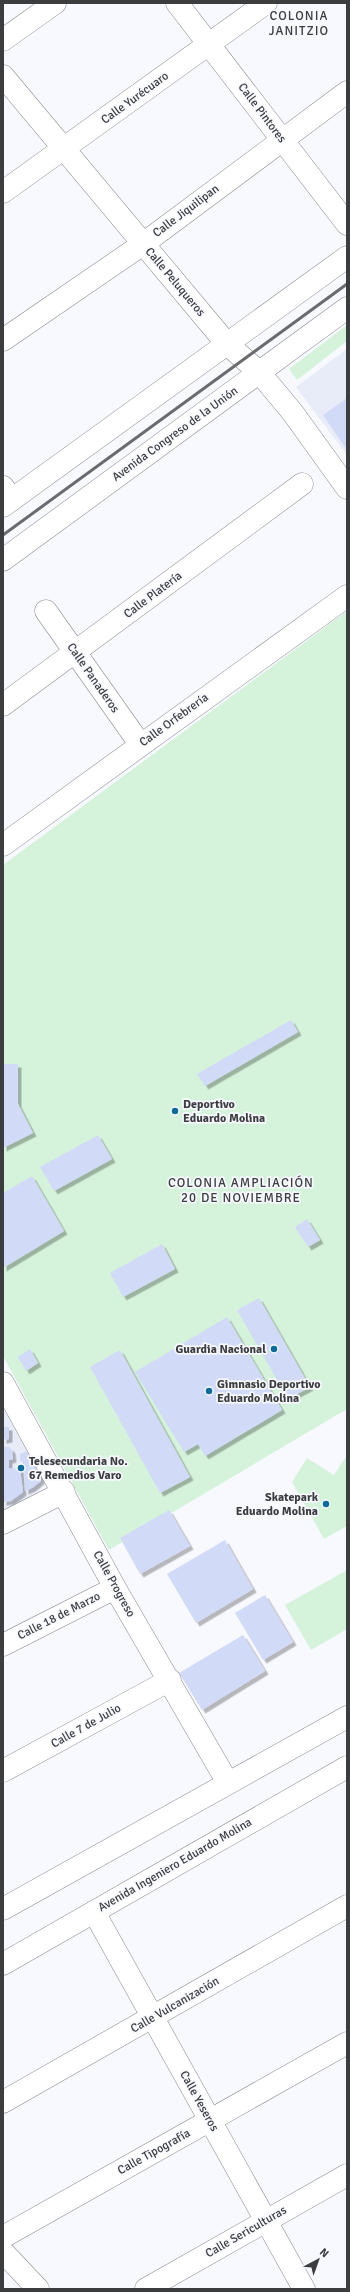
<svg xmlns="http://www.w3.org/2000/svg" width="350" height="2292" viewBox="0 0 350 2292" font-family="Signika,sans-serif">
  <style>
    .built { fill: #e8ecf9 }
    .green { fill: #d5f3da }
    .building { fill: #d1daf7; filter: url(#shadow) }
    .lines { fill: none; stroke-linecap: round; stroke-linejoin: round }
    .minor-casing { stroke: #87898e; stroke-width: 23 }
    .major-casing { stroke: #87898e; stroke-width: 23 }
    .minor { stroke: #fff; stroke-width: 22 }
    .major { stroke: #fff; stroke-width: 22 }
    .rail { stroke: #6a6b6e; stroke-width: 3 }
    .poi-dot { fill: #0b6c9b; stroke: #f7f9ff; stroke-width: 1.5 }
    .labels { text-anchor: middle; dominant-baseline: central; stroke-width: 3.5; stroke-linejoin: round; paint-order: stroke }
    .street-label { font-size: 12px; fill: #3c3d3f; stroke: #f7f9ff }
    .poi-label { font-size: 12px; font-weight: bold; fill: #3c3d3f; stroke: #f7f9ff; text-anchor: start }
    .neighbourhood-label { font-size: 13px; letter-spacing: 1px; fill: #3c3d3f; stroke: #f7f9ff }
  </style>
  <defs>
    <filter id="shadow"><feDropShadow dx="3.5" dy="3.5" stdDeviation="0" flood-color="#0004"/></filter>
  </defs>
  <rect width="100%" height="100%" fill="#f7f9ff"/>
  <path class="built" d="M347,349v106l-51,-68z
    M3,1408l41,70 -4,11 -6,7 -31,16z"/>
  <path class="green" d="M347,325v16l-50,39 -8,-11z
    M347,611v798l-238,141 -106,-194v-491z
    M347,1455v71l-23,13 -32,-57 15,-24 27,17z
    M347,1570v59l-36,21 -26,-45z"/>
  <path class="building" d="M347,398v52l-24,-35z
    M291,1020l7,12 -93,54 -8,-12z
    M3,1064h15v40l15,29 -30,15z
    M98,1135l14,24 -58,32 -14,-24z
    M32,1176l32,55 -61,37v-75z
    M307,1219l13,21 -12,7 -13,-20z
    M162,1244l13,25 -52,28 -13,-24z
    M259,1298l51,89 -22,12 -51,-89z
    M227,1317l55,93 -77,46 -7,-12 -14,8 -49,-80z
    M30,1349l8,14 -12,8 -8,-14z
    M120,1350l70,127 -30,16 -70,-126z
    M3,1427h6v12l-6,1z
    M3,1447h6l3,3 1,9 -4,1v8l11,1 3,23 -12,9 -8,1z
    M27,1451l14,26v4l-9,7 -7,3 -1,-29 -4,-1v-7z
    M169,1510l21,36 -50,28 -20,-36z
    M225,1540l28,49 -57,34 -29,-49z
    M265,1595l28,47 -30,18 -28,-47z
    M243,1635l22,36 -63,39 -23,-37z"/>
  <g class="lines">
    <defs>
      <path id="minor" d="M177,3l170,221
        M3,40l52,-37
        M3,76l224,268 32,28 34,41 54,75
        M3,192l263,-189
        M3,340l140,-96 204,-152
        M3,487l9,12
        M46,611l94,133
        M3,705l299,-221
        M3,845l344,-249
        M3,1383l112,205 113,195
        M3,1523l61,-31
        M3,1645l112,-57
        M3,1771l167,-91
        M94,1912l210,377
        M3,2102l344,-196
        M3,2237l344,-194
        M3,2252l35,37
        M146,2289l201,-114"/>
      <path id="major" d="M3,506l344,-249
        M3,560l344,-252
        M3,1909l344,-192
        M3,1964l344,-197"/>
    </defs>
    <use href="#minor" class="minor-casing"/>
    <use href="#major" class="major-casing"/>
    <use href="#minor" class="minor"/>
    <use href="#major" class="major"/>
    <path class="rail" d="M3,535l344,-251"/>
  </g>
  <g class="poi-dot">
    <circle cx="175" cy="1111" r="4"/>
    <circle cx="274" cy="1349" r="4"/>
    <circle cx="209" cy="1391" r="4"/>
    <circle cx="21" cy="1468" r="4"/>
    <circle cx="326" cy="1504" r="4"/>
  </g>
  <g class="labels">
    <g class="street-label">
      <text transform="translate(135 98) rotate(-36)">Calle Yurécuaro</text>
      <text transform="translate(262 113) rotate(53)">Calle Pintores</text>
      <text transform="translate(186 211) rotate(-37)">Calle Jiquilipan</text>
      <text transform="translate(175 282) rotate(50)">Calle Peluqueros</text>
      <text transform="translate(175 434) rotate(-36)">Avenida Congreso de la Unión</text>
      <text transform="translate(153 595) rotate(-37)">Calle Platería</text>
      <text transform="translate(93 678) rotate(55)">Calle Panaderos</text>
      <text transform="translate(174 720) rotate(-36)">Calle Orfebrería</text>
      <text transform="translate(114 1584) rotate(61)">Calle Progreso</text>
      <text transform="translate(59 1616) rotate(-27)">Calle 18 de Marzo</text>
      <text transform="translate(86 1726) rotate(-29)">Calle 7 de Julio</text>
      <text transform="translate(175 1865) rotate(-30)">Avenida Ingeniero Eduardo Molina</text>
      <text transform="translate(175 2005) rotate(-30)">Calle Vulcanización</text>
      <text transform="translate(199 2101) rotate(61)">Calle Yeseros</text>
      <text transform="translate(154 2152) rotate(-29)">Calle Tipografía</text>
      <text transform="translate(246 2232) rotate(-30)">Calle Sericulturas</text>
    </g>
    <g class="poi-label">
      <text x="183" y="1104">Deportivo<tspan x="183" dy="14">Eduardo Molina</tspan></text>
      <text x="266" y="1349" text-anchor="end">Guardia Nacional</text>
      <text x="217" y="1384">Gimnasio Deportivo<tspan x="217" dy="14">Eduardo Molina</tspan></text>
      <text x="29" y="1461">Telesecundaria No.<tspan x="29" dy="14">67 Remedios Varo</tspan></text>
      <text x="318" y="1497" text-anchor="end">Skatepark<tspan x="318" dy="14">Eduardo Molina</tspan></text>
    </g>
    <g class="neighbourhood-label">
      <text x="299" y="16">COLONIA<tspan x="299" dy="15">JANITZIO</tspan></text>
      <text x="241" y="1183">COLONIA AMPLIACIÓN<tspan x="241" dy="15">20 DE NOVIEMBRE</tspan></text>
    </g>
  </g>
  <rect width="350" height="2292" fill="none" stroke="#3c3d3f" stroke-width="8"/>
  <g transform="translate(318 2260) rotate(41)" stroke="#f7f9ff" stroke-width="3" paint-order="stroke">
  <path d="M0-3L7 15L0 10L-7 15Z" fill="#3c3d3f"/>
  <text y="-6" font-size="11" font-weight="bold" text-anchor="middle" fill="#3c3d3f">N</text>
  </g>
</svg>
